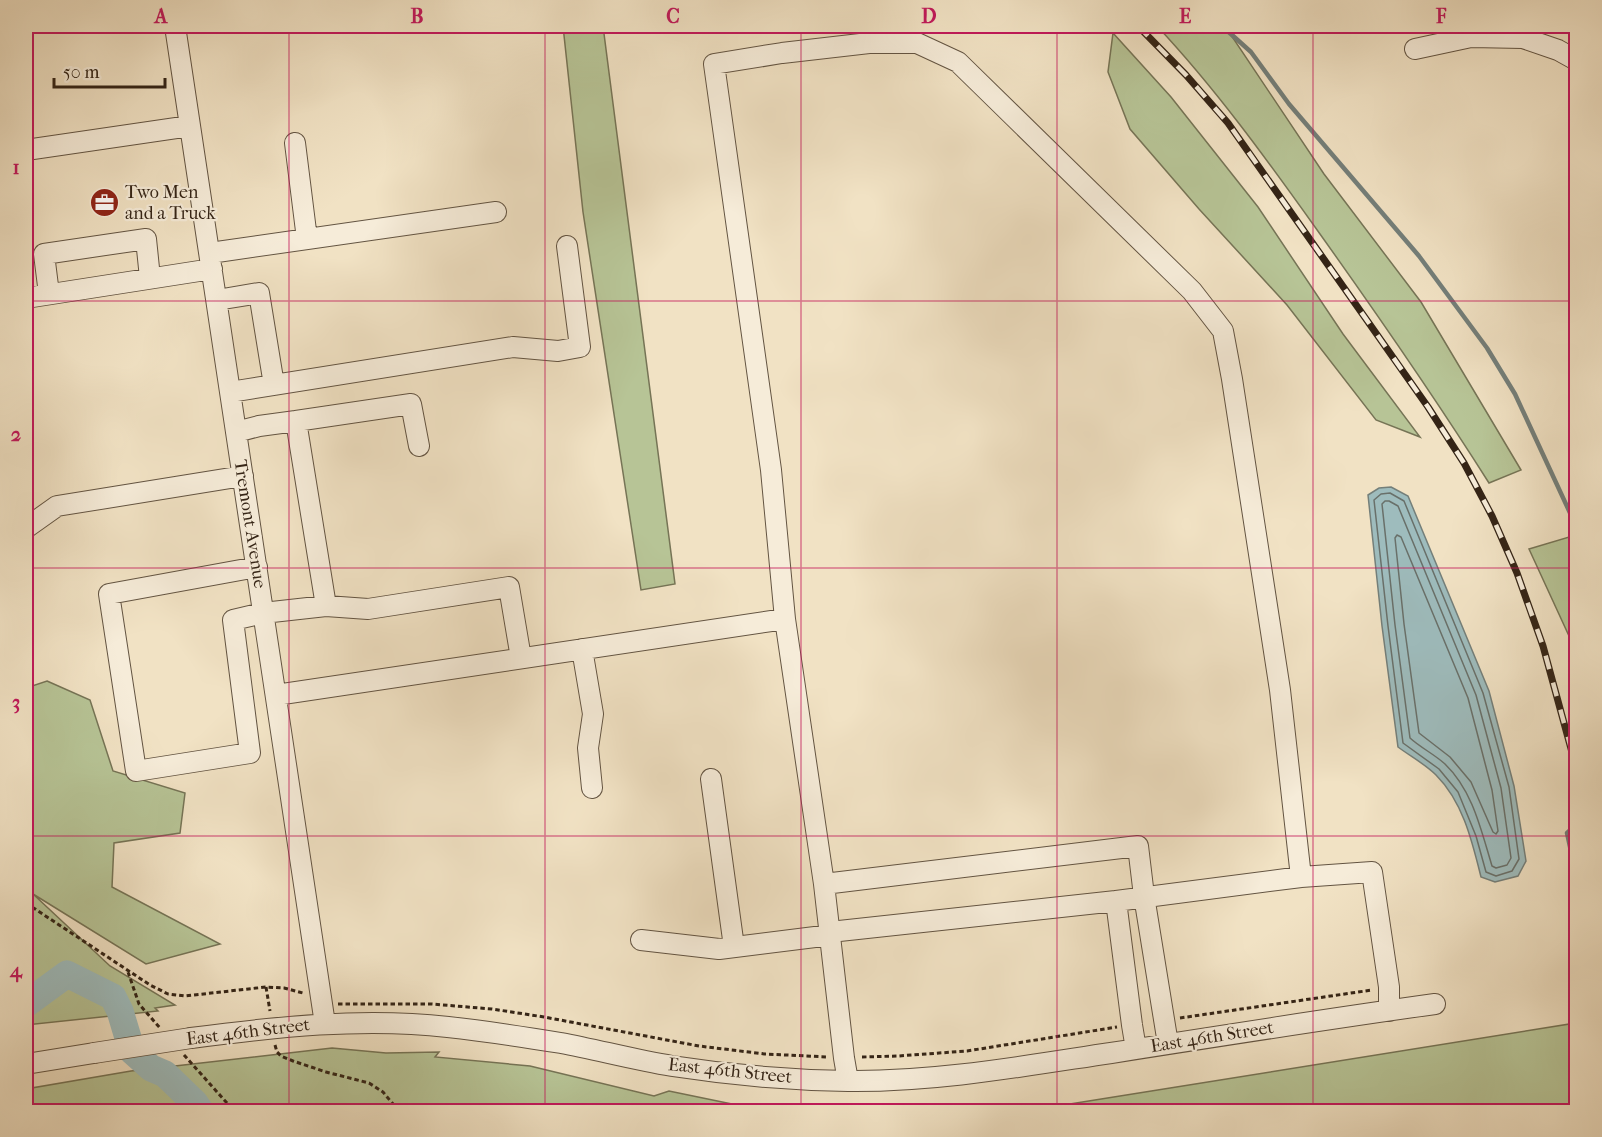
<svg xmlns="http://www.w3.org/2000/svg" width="1602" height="1137" viewBox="0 0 1602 1137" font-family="'IM FELL French Canon',serif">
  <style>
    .green { fill: #b7c496; stroke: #767456; stroke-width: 1.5 }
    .water { fill: #9ebcbd; stroke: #747f7a; stroke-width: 1.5 }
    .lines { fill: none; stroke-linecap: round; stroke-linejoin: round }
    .shore { stroke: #69706a; stroke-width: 1.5 }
    .stream { stroke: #747f7a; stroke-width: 4.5 }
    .river { stroke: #9ebcbd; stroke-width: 27 }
    .minor-casing { stroke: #635442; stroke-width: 22 }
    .path { stroke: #342416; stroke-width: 3; stroke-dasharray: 4.5 3; stroke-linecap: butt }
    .minor { stroke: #f6ecd9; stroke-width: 20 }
    .rail-casing { stroke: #342416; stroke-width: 7 }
    .rail { stroke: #f6ecd9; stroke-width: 4.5; stroke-dasharray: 14; stroke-linecap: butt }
    .minor-bridge-casing { stroke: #635442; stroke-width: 22; stroke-linecap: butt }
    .minor-bridge { stroke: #f6ecd9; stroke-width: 20 }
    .grid { fill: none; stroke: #c2185b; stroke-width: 1.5; stroke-opacity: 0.55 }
    .labels { text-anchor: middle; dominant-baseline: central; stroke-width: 4.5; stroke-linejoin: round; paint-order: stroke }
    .poi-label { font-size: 18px; fill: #342416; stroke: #f6ecd9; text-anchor: start }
    .street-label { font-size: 18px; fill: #342416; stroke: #f6ecd9 }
    .neatline { fill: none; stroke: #c2185b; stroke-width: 2 }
    .grid-label { font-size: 20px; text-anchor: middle; font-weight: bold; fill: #c2185b }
  </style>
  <rect width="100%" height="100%" fill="#f1e2c4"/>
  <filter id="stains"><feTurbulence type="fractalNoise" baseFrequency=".00333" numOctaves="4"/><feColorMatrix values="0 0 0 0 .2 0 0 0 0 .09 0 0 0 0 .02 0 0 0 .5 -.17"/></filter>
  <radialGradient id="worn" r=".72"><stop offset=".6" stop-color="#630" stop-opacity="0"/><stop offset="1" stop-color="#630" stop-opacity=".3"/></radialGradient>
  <path class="green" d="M563,26h40l72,558 -34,6 -58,-378z
    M1157,26h68l99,148 97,128 100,168 -32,13c-55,-87 -114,-172 -174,-256 -50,-70 -100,-139 -158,-201z
    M1113,33l58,64 87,110 85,127 77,103 -44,-17 -89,-115 -88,-96 -69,-80 -22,-57z
    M1569,537l7,7v116l-7,-24 -40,-87z
    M47,681l43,19 23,71 72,22 -5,40 -66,10 -2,44 108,57 -74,20 -113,-70 77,72 65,39 -20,3 3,3 -132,14v-337z
    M1576,1023v88h-550z
    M332,1048l54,5 53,-1 -4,5 95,9 124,30 15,-5 87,18 2,2h-732v-22l105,-18z"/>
  <path class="water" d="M1391,487l17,9 81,195 25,95 12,75 -8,15 -23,6 -14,-5c-9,-36 -18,-75 -45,-102 -11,-11 -26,-19 -38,-28l-16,-121 -14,-131 11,-7z"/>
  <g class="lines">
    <path class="shore" d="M1390,493l14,8 79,192 26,94 10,72 -7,12 -16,5 -10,-4 -10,-36 -18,-44 -19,-23 -36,-26 -15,-117 -14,-126 7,-6z
      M1385,501h4l9,5 78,189 25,93 10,70 -4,7 -11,3 -4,-2c-11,-36 -19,-75 -47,-102 -11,-10 -24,-16 -35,-26l-15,-113 -13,-121z
      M1397,535l4,2 67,161 24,92 6,41 -2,3 -3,-2 -22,-50 -21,-25 -31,-24 -15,-109 -9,-86z"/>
    <path class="stream" d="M1222,26l29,26 38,52 130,152 68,92 28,46 56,121 5,8
      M1576,825l-9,8 9,41
      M1576,926l-2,2c-7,18 -3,37 2,56"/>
    <path class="river" d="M26,1004l41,-30 46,23 7,14 12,40 19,17 14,6 30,29 6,9"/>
    <defs>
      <path id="minor" d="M175,26l150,998
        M1415,49l56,-12 52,1 35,12 18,10
        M295,143l12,96
        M26,150l164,-24
        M210,253l286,-41
        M49,294l-5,-40 102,-15 4,39
        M26,298l186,-29
        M217,300l42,-7 15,92
        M230,392l283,-45 45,4 22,-4 -13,-101
        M296,421l115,-17 8,42
        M236,432l23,-6 37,-5 30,185 -63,7 -30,7 17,133 -114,18 -27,-177 148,-27
        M26,528l31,-22 186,-30
        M326,606l42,3 141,-22 12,71
        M582,649l11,65 -5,34 4,40
        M276,695l509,-76
        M711,779l23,168
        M824,884l314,-38 6,50 24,148
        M1116,901l16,124 4,24
        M830,932l286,-31 185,-24 71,-5 17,115v24
        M641,940l78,9 112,-14
        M191,1038c85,-11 171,-21 257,-11 38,4 76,10 113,16 37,7 74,17 111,23 58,9 117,14 176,15 88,1 176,-15 263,-28 108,-17 216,-34 324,-49
        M26,1064l68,-11
        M848,1081l-4,-23 -20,-174 -39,-265 -14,-149 -57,-406 68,-11 87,-10h48l41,19 234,229 31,40 9,48 48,311 21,187"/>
    </defs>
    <use href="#minor" class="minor-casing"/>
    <path class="path" d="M26,903l124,82 18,9 17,2 81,-9 18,1 19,5
      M128,972l11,32 21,24
      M266,987l4,24
      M338,1004h94l60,5 52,8 155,29 66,8 63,3
      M1180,1018l192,-28
      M275,1045l2,7 4,4 12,5 33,11 43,11 14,9 10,12 3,8
      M184,1055l51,57
      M862,1057l36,-1 69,-5 150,-24"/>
    <use href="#minor" class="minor"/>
    <defs>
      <path id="rail" d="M1138,26l48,49 42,48 200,284 36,56 28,53 25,57 26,73 33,121"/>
    </defs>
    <use href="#rail" class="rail-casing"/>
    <use href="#rail" class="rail"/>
    <defs>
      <path id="minor-bridge" d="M94,1053l97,-15"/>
    </defs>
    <use href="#minor-bridge" class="minor-bridge-casing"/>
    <use href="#minor-bridge" class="minor-bridge"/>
  </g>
  <path class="grid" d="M289,26v1086M545,26v1086M801,26v1086M1057,26v1086M1313,26v1086M26,301h1550M26,568h1550M26,836h1550"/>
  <defs>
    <symbol id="office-disc" viewBox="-11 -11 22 22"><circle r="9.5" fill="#8f2418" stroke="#f6ecd9"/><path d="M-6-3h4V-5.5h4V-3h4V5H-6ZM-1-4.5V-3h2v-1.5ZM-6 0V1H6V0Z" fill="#fff"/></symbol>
  </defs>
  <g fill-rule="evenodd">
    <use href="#office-disc" x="88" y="186" width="33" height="33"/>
  </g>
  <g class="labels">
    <g class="poi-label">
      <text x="125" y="192">Two Men<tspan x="125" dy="21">and a Truck</tspan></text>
    </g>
    <g class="street-label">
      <text transform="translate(250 524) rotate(81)">Tremont Avenue</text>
      <text transform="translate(248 1032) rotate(-7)">East 46th Street</text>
      <text transform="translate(1212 1037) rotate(-9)">East 46th Street</text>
      <text transform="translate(730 1071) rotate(6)">East 46th Street</text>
    </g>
  </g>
  <rect width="1602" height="1137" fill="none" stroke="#f1e2c4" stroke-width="66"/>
  <path d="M54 78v9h111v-9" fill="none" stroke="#342416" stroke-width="3"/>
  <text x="63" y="78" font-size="18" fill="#342416" stroke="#f6ecd9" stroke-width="4.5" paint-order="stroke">50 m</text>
  <rect x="33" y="33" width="1536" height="1071" class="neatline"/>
  <g class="grid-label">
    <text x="161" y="23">A</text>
    <text x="417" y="23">B</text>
    <text x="673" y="23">C</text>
    <text x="929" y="23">D</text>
    <text x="1185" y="23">E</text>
    <text x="1441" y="23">F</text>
    <text x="16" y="174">1</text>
    <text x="16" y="441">2</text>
    <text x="16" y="709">3</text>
    <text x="16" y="977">4</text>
  </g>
  <rect width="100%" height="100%" filter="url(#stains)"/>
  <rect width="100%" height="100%" fill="url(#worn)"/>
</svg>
